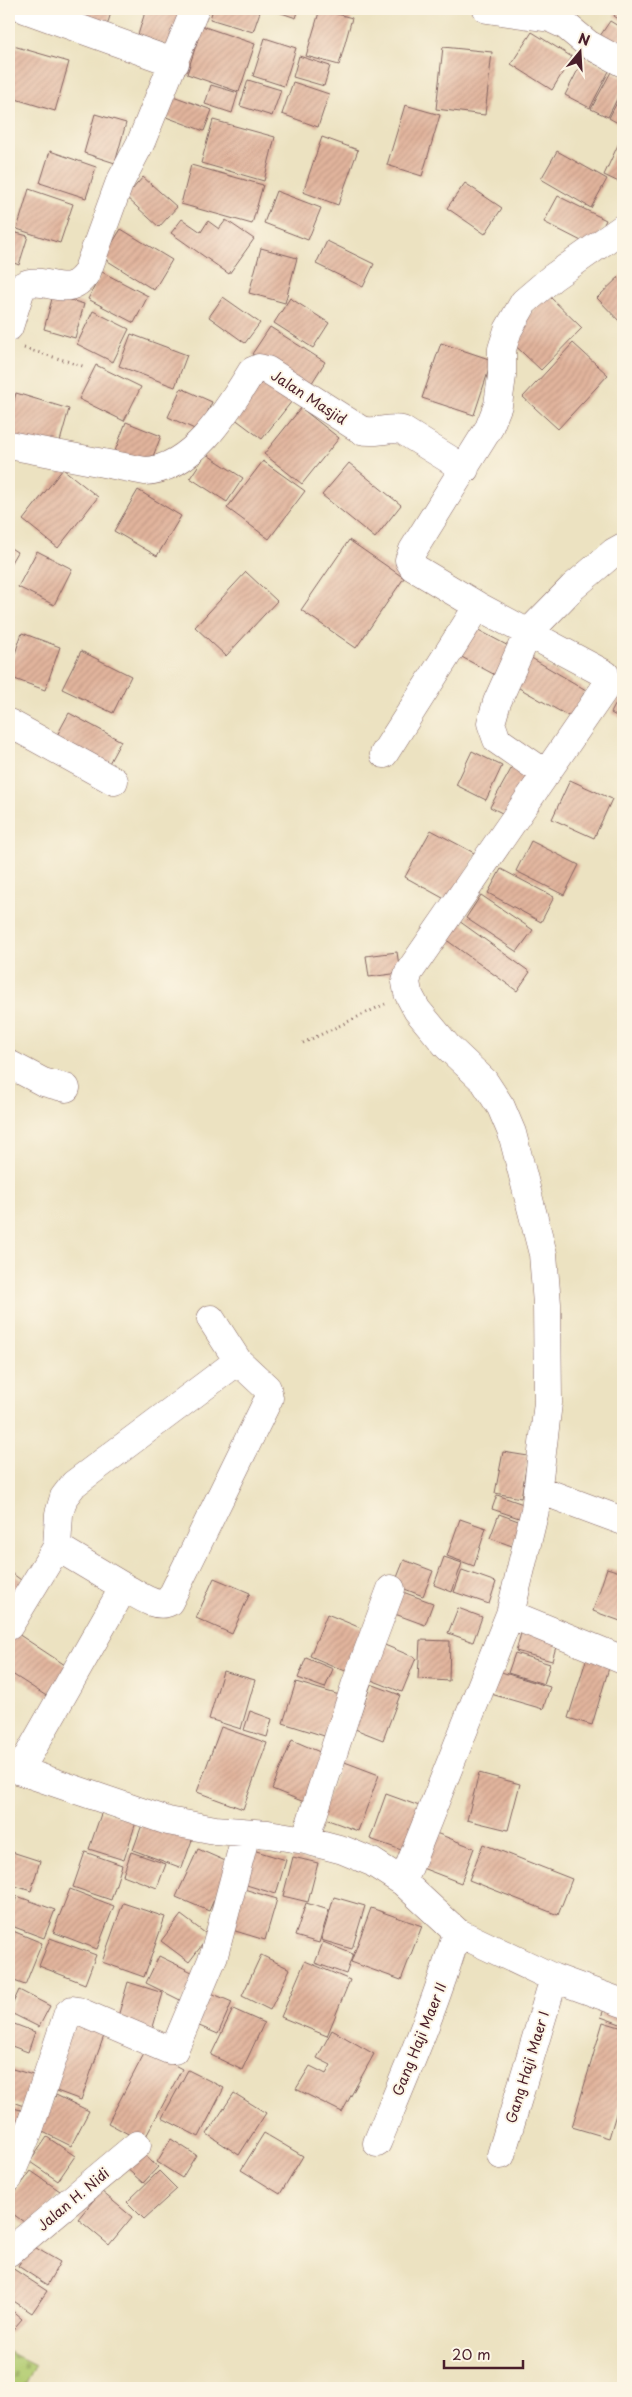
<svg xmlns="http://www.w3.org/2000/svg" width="632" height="2397" viewBox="0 0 632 2397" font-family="'Playpen Sans',sans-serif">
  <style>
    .cemetery { fill: url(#cemetery-stones); stroke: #7e764e }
    .building { fill: url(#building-hatch) }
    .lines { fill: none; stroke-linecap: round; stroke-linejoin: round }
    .street-casing { stroke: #836360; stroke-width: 29 }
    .path { stroke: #836360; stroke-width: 3; stroke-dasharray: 1 4; stroke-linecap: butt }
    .street { stroke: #fff; stroke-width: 28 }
    .labels { text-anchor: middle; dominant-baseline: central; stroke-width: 4; stroke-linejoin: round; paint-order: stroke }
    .street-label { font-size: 14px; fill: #4a1f2b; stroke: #fcf5e5 }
  </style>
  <defs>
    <pattern id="cemetery-stones" width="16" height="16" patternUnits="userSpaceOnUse" patternTransform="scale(1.25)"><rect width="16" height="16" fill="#b2cc71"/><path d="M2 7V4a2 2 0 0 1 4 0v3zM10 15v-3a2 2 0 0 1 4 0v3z" fill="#9baf62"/></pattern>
    <pattern id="building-hatch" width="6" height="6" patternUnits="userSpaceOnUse" patternTransform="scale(1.25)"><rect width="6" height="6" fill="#e1b49c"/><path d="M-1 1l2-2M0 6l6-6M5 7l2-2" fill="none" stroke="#c39a87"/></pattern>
  </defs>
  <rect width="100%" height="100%" fill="#fcf5e5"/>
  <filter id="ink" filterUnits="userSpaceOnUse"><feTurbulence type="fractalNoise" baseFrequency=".02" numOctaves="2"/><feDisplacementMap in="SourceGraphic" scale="10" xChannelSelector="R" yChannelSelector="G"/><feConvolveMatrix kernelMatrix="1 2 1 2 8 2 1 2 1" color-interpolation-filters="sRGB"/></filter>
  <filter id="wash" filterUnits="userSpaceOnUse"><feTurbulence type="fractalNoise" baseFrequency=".0096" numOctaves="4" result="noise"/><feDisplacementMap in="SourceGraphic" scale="20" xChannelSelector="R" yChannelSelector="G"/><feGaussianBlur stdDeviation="1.12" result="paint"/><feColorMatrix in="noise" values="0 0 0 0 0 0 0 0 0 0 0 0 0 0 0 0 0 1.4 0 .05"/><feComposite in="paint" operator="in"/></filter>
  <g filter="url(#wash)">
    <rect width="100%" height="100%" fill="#ece2c1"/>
    <path class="cemetery" d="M9,2352l26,13 -11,23h-15z"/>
    <g id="blocks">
      <path class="building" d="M53,9h59l-5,17z
        M146,9h42l-13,39 -37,-13z
        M213,9h48l-8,23 -43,-13z
        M270,9h29l-3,9z
        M320,9l32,9 -13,47 -33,-9z
        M618,9h5v13l-9,-6z
        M610,21l13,8v31l-27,-18z
        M202,26l53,18 -16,48 -52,-18z
        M532,32l40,25 -20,33 -41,-26z
        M265,38l31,10 -12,38 -31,-10z
        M10,45l59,17 -14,49 -46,-14z
        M443,47l49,5 -7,63 -49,-6z
        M299,56l31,10 -6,20 -31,-9z
        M584,58l25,13 -19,37 -25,-13z
        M611,72l12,6v9l-15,30 -17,-8z
        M248,80l33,10 -9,26 -32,-10z
        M293,82l36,12 -11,33 -36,-13z
        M211,85l27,8 -6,20 -27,-9z
        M623,91v35l-14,-8z
        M173,96l39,14 -8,21 -38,-14z
        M405,105l35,10 -18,61 -35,-11z
        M95,114l31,9 -11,40 -31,-10z
        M213,120l62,17 -11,44 -63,-18z
        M623,134v50l-19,-9z
        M322,137l36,13 -20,55 -35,-13z
        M50,151l46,16 -10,31 -46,-15z
        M557,151l50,28 -16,29 -50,-29z
        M191,165l72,20 -11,39 -71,-20z
        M143,177l34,30 -18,20 -33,-30z
        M465,183l37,25 -17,26 -38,-26z
        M29,189l44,15 -13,39 -43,-14z
        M276,191l45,17 -13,32 -44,-17z
        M558,196l48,24 -13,27 -49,-25z
        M182,219l19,13 7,-11 11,8 7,-9 28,19 -25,35 -58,-41z
        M121,229l51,31 -18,30 -51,-32z
        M9,231l19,5 -9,29 -10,-4z
        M327,241l47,23 -11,23 -47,-23z
        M261,248l36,10 -12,45 -36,-10z
        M102,272l46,24 -14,27 -46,-24z
        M623,273v52l-26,-27z
        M53,295l31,9 -9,34 -31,-9z
        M548,295l34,33 -41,42 -34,-32z
        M223,297l37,26 -15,20 -36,-26z
        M290,298l39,25 -16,25 -39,-25z
        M93,311l36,18 -16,33 -36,-18z
        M270,327l55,35 -17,27 -56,-35z
        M131,334l56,21 -12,32 -56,-21z
        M441,343l51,17 -18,55 -52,-17z
        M573,343l35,32 -50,54 -35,-32z
        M96,365l45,22 -17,34 -45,-22z
        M264,380l28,21 -30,38 -28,-21z
        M181,388l31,14 -13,29 -31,-14z
        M16,393l53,16 -12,43 -48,-13v-20z
        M301,408l38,30 -37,46 -38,-30z
        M126,422l35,14 -11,28 -35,-13z
        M206,454l37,24 -16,24 -37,-24z
        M263,461l42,30 -36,48 -42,-31z
        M349,463l52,42 -26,33 -53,-43z
        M63,469l35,28 -40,51 -35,-28z
        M138,490l43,26 -24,40 -43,-25z
        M349,540l55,38 -48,70 -55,-38z
        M9,547l8,5 -8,14z
        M37,551l35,18 -18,36 -36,-18z
        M246,572l31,29 -51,55 -31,-29z
        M471,626l43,23 -15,28 -43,-23z
        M22,633l38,14 -15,43 -36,-13v-6z
        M81,651l50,25 -18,37 -51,-24z
        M528,656l58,34 -16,27 -58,-33z
        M623,690v30l-12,-7z
        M69,713l52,28 -14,26 -52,-28z
        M472,751l30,15 -16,34 -30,-15z
        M515,762l15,8 -24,45 -16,-8z
        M570,780l42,19 -18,39 -42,-19z
        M431,830l45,24 -26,48 -45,-25z
        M531,841l48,24 -15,30 -48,-24z
        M501,869l53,28 -13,25 -53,-29z
        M481,895l52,35 -16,22 -51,-34z
        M459,921l71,51 -13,19 -72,-52z
        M397,952l3,21 -31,4 -3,-21z
        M503,1452l25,4 -7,42 -26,-5z
        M497,1495l29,10 -4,14 -30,-10z
        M499,1514l22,8 -9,24 -22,-8z
        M460,1519l26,9 -12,38 -27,-10z
        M444,1557l18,6 -10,29 -18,-7z
        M404,1560l29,11 -10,25 -29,-11z
        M607,1568l16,5v49l-30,-11z
        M462,1570l34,12 -7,22 -35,-12z
        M9,1571l16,12 -16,21z
        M214,1578l36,15 -18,41 -36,-16z
        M392,1588l41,15 -8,22 -41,-15z
        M458,1608l24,9 -9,25 -25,-9z
        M327,1614l41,17 -18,42 -40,-17z
        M523,1626l36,10 -7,25 -36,-10z
        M15,1632l53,35 -20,30 -39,-25v-31z
        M420,1640l30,1 -1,40 -31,-2z
        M375,1641l41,17 -14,34 -41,-16z
        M515,1653l35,11 -6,20 -36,-11z
        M588,1654l23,7 -19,64 -24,-7z
        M306,1658l27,11 -8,19 -27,-10z
        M223,1671l32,9 -14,49 -32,-10z
        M498,1671l52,16 -7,22 -52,-15z
        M296,1682l50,15 -12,42 -51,-16z
        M371,1684l29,11 -17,45 -28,-11z
        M250,1711l22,8 -5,18 -23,-7z
        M221,1727l46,16 -24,66 -46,-17z
        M292,1740l37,16 -20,48 -37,-15z
        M342,1761l37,14 -21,56 -38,-14z
        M479,1773l41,11 -12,46 -41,-10z
        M386,1794l36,13 -15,45 -37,-13z
        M102,1811l34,11 -12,38 -35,-11z
        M144,1819l49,18 -11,31 -49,-18z
        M431,1831l43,17 -13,35 -44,-17z
        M483,1844l89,35 -14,36 -89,-35z
        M198,1849l32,14 -21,48 -33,-14z
        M253,1850l33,10 -10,34 -33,-10z
        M9,1851l31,10 -9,30 -22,-7z
        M85,1852l37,13 -11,35 -38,-13z
        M131,1852l35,12 -9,24 -34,-13z
        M293,1857l25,6 -10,39 -25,-6z
        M70,1889l44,17 -17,43 -44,-17z
        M244,1889l33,10 -12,41 -33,-10z
        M17,1896l38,14 -11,28 -35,-13v-6z
        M334,1897l31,9 -13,43 -31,-9z
        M123,1903l42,14 -21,60 -42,-15z
        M306,1903l23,7 -10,33 -24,-7z
        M371,1908l51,18 -21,54 -50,-18z
        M181,1915l28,21 -20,26 -28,-21z
        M13,1931l29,12 -17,42 -16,-6v-37z
        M50,1938l46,17 -11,29 -46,-18z
        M323,1942l30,12 -7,20 -31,-11z
        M261,1955l29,14 -20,41 -28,-14z
        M159,1956l37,18 -14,27 -36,-18z
        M305,1961l45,19 -23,56 -46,-19z
        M128,1982l35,11 -13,44 -35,-10z
        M19,1990l31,16 -11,21 -30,-15z
        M211,1993l21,9 -14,32 -21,-9z
        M607,2001l16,6v18l-22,-8z
        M233,2009l31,14 -22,47 -31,-15z
        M71,2021l34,12 -24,67 -35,-13z
        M9,2022l26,10 -7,20 -19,-7z
        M603,2022l20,6v62l-14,48 -37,-11z
        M332,2030l42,24 -32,58 -46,-23 14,-23 16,8 5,-9 -14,-7z
        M146,2050l36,19 -39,73 -35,-19z
        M9,2068l24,7 -9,31 -15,-5z
        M188,2070l36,18 -25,49 -37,-19z
        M234,2093l32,20 -27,42 -32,-21z
        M56,2095l33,16 -18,35 -32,-16z
        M9,2107l12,3 -10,31h-2z
        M264,2133l39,23 -23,38 -39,-24z
        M47,2137l28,19 -17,25 -28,-19z
        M171,2139l25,16 -14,23 -25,-16z
        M139,2151l19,16 -15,16 -18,-16z
        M31,2171l29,20 -28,37 -23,-17v-10z
        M159,2171l18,18 -33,30 -17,-17z
        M101,2191l31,26 -23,28 -31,-26z
        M31,2245l29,17 -13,23 -29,-19z
        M12,2268l35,23 -15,22 -23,-15v-24z
        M9,2308l13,11 -13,15z"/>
    </g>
  </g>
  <g filter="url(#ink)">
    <use href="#blocks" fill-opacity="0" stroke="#836360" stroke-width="1"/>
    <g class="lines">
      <defs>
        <path id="street" d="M25,9l150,54
          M487,9l63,9 15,7 23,19 35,19
          M623,228l-71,50 -28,24 -16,28 -6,19v27l-4,29 -9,23 -76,122 -4,10 4,7 65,39 127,68v14l-196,284 -3,10 2,11 9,17 30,36 37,35 17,26 11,26 31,121 4,50 1,99 -13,107 -25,104 -107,268 54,50 97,46 69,25
          M9,327l13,-41c23,-13 45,17 65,-14l32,-88 22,-42 54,-133
          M9,445l136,26c48,-2 84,-63 107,-100l7,-3 8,2 94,60c14,4 26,-3 41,0l63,39
          M9,723l105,58
          M384,754l94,-148
          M546,774l-49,-34 -6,-17 6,-21 31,-69 45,-46 41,-35 9,-5
          M9,1064l34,18 23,6
          M537,1489l86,32
          M124,1587c13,7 31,22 45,15l100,-204 -2,-10 -29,-27 -27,-42
          M510,1614l113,46
          M9,1626l48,-79 2,-33 5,-17 10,-13 164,-123
          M9,1767l159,54 47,9 53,4 37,6 38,10 29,12 31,20
          M20,1770l104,-183 -67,-40
          M305,1840l51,-157 35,-94
          M377,2143c29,-70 59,-138 80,-211
          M501,2155l53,-177
          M9,2178l20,-48 39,-117 4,-3 6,1 91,39h5l40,-95 32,-121
          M9,2252l128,-107"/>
      </defs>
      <use href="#street" class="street-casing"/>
      <path class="path" d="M24,348l62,19
        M303,1043l82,-39"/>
      <use href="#street" class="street"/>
    </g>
  </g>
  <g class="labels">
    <g class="street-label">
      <text transform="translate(309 397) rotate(33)">Jalan Masjid</text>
      <text transform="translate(419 2039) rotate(-68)">Gang Haji Maer II</text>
      <text transform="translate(527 2067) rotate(-73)">Gang Haji Maer I</text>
      <text transform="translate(73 2199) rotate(-40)">Jalan H. Nidi</text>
    </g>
  </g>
  <rect width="632" height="2397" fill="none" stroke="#fcf5e5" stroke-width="30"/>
  <g transform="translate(580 52) rotate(18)" stroke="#fcf5e5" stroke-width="4" paint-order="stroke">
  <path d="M0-4L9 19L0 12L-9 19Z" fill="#4a1f2b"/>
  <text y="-8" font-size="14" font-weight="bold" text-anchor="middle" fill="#4a1f2b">N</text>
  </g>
  <path d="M444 2360v8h79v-8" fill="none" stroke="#4a1f2b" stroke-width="2.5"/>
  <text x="452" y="2360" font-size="15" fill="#4a1f2b" stroke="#fcf5e5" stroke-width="4" paint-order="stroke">20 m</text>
</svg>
